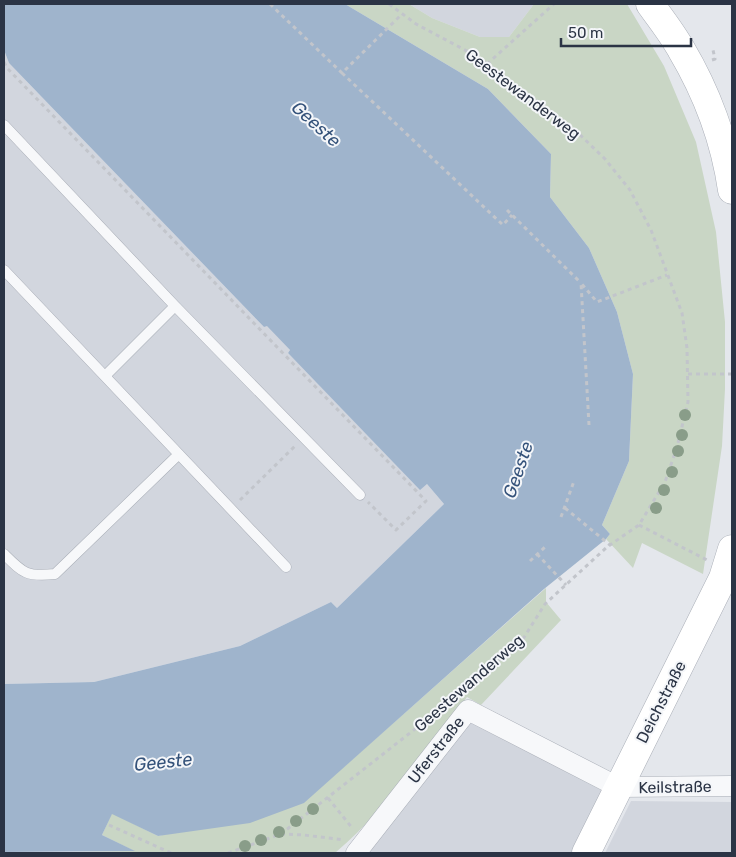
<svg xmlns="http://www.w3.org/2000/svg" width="736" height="857" viewBox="0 0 736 857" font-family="Rubik,sans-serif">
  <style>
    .built { fill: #d2d6de }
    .green { fill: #c9d6c5 }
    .water { fill: #9fb4cc }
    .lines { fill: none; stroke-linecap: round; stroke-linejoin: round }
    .lane-casing { stroke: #a9aeb7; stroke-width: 11 }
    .street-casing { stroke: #a9aeb7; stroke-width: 21 }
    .secondary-casing { stroke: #a9aeb7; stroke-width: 29 }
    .path { stroke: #c2c5cb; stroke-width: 3; stroke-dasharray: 4 4; stroke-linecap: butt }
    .lane { stroke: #f7f8fa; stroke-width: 10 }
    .street { stroke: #f7f8fa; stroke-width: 20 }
    .secondary { stroke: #fff; stroke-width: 28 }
    .tree { fill: #899d89 }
    .labels { text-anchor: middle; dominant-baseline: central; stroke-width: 4; stroke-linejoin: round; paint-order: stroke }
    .street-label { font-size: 16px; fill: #2b3445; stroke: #f4f6f9 }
    .water-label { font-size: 18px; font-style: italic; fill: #34527a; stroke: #f4f6f9 }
  </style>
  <rect width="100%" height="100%" fill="#e4e7ec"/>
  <path class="built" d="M409,4h125l-25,33h-29l-48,-19z
    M4,50l5,13 255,264 3,-2 23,25 -2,3 132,136 7,-5 17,20 -107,104 -6,-6 -91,44 -146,36 -90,2z
    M481,705l133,69 -38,79h-209z
    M631,801l101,1v51h-127z"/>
  <path class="green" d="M345,4h64l23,14 48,19h29l25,-33h93l37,62 32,76 20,90 9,90v67l-3,57 -19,128 -61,-31 -9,25 -27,-29 4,-5 -8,-9 27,-64 4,-87 -16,-62 -28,-64 -39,-51 1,-43 -63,-65z
    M546,588v14l15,18 -80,85 -14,-8c-41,54 -80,112 -132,156h-331l130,-2 -32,-16 10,-22 46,23 145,-33z"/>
  <path class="water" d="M4,4h341l143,85 63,65 -1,43 39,51 28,64 16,62 -4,87 -27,64 8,9 -4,5 -62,50 -240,214 -54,20 -92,13 -46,-22 -10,21 33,16 -131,1v-168l90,-2 146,-36 91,-44 6,6 107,-104 -17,-20 -7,6 -132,-137 2,-3 -23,-24 -3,1 -255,-264 -5,-13z"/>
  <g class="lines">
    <defs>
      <path id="lane" d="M4,125l171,181 185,189
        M4,270l282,297
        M105,376l70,-70
        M4,554c19,19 22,23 51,20l123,-119"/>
      <path id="street" d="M356,853l112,-143 150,77 114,-1"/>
      <path id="secondary" d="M650,4c11,15 22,29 31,45 25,42 44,92 51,141
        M586,853l137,-275 9,-29"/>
    </defs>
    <use href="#lane" class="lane-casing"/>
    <use href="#street" class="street-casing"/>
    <use href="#secondary" class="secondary-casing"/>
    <path class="path" d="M270,4l72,69 60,-59
      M389,4l27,20 62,33 96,72 31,30 25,31 21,40 31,83 5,35 1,54 -11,45 -12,35 -26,43 -32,22 -62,57 -22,35 -61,54
      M712,60l3,-1 -2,-9
      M4,62l3,6 419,433 -30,29 -28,-28
      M487,64l67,-60
      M342,73l161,152 9,-10
      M507,210l74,73
      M688,374h44
      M589,425l-8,-142 16,19 70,-27
      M240,500l55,-54
      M565,508l45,37
      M561,517l13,-36
      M639,525l68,35
      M537,554l29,31
      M530,561l15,-14
      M328,798l25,31
      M109,825l62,28
      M281,834l23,1 40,5
      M228,853l53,-19 166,-130"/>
    <use href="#lane" class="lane"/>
    <use href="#street" class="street"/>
    <use href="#secondary" class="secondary"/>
  </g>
  <g class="tree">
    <circle cx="685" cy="415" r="6"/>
    <circle cx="682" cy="435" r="6"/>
    <circle cx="678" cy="451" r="6"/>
    <circle cx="672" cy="472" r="6"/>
    <circle cx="664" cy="490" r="6"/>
    <circle cx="656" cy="508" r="6"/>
    <circle cx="313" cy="809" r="6"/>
    <circle cx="296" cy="821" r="6"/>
    <circle cx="279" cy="832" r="6"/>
    <circle cx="261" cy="840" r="6"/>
    <circle cx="245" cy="846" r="6"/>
  </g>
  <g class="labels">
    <g class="street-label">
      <text transform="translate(523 94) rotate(37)">Geestewanderweg</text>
      <text transform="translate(469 683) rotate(-41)">Geestewanderweg</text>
      <text transform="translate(661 702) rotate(-63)">Deichstraße</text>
      <text transform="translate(436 750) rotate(-52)">Uferstraße</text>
      <text transform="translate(675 787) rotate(-1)">Keilstraße</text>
    </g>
    <g class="water-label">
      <text transform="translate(316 124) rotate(42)">Geeste</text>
      <text transform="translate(518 470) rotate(-71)">Geeste</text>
      <text transform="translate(163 762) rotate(-6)">Geeste</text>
    </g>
  </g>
  <rect width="736" height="857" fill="none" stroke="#2b3445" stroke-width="10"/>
  <path d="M561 38v8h130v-8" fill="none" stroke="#2b3445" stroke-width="2.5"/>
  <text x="568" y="38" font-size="15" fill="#2b3445" stroke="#f4f6f9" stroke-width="4" paint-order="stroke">50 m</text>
</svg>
